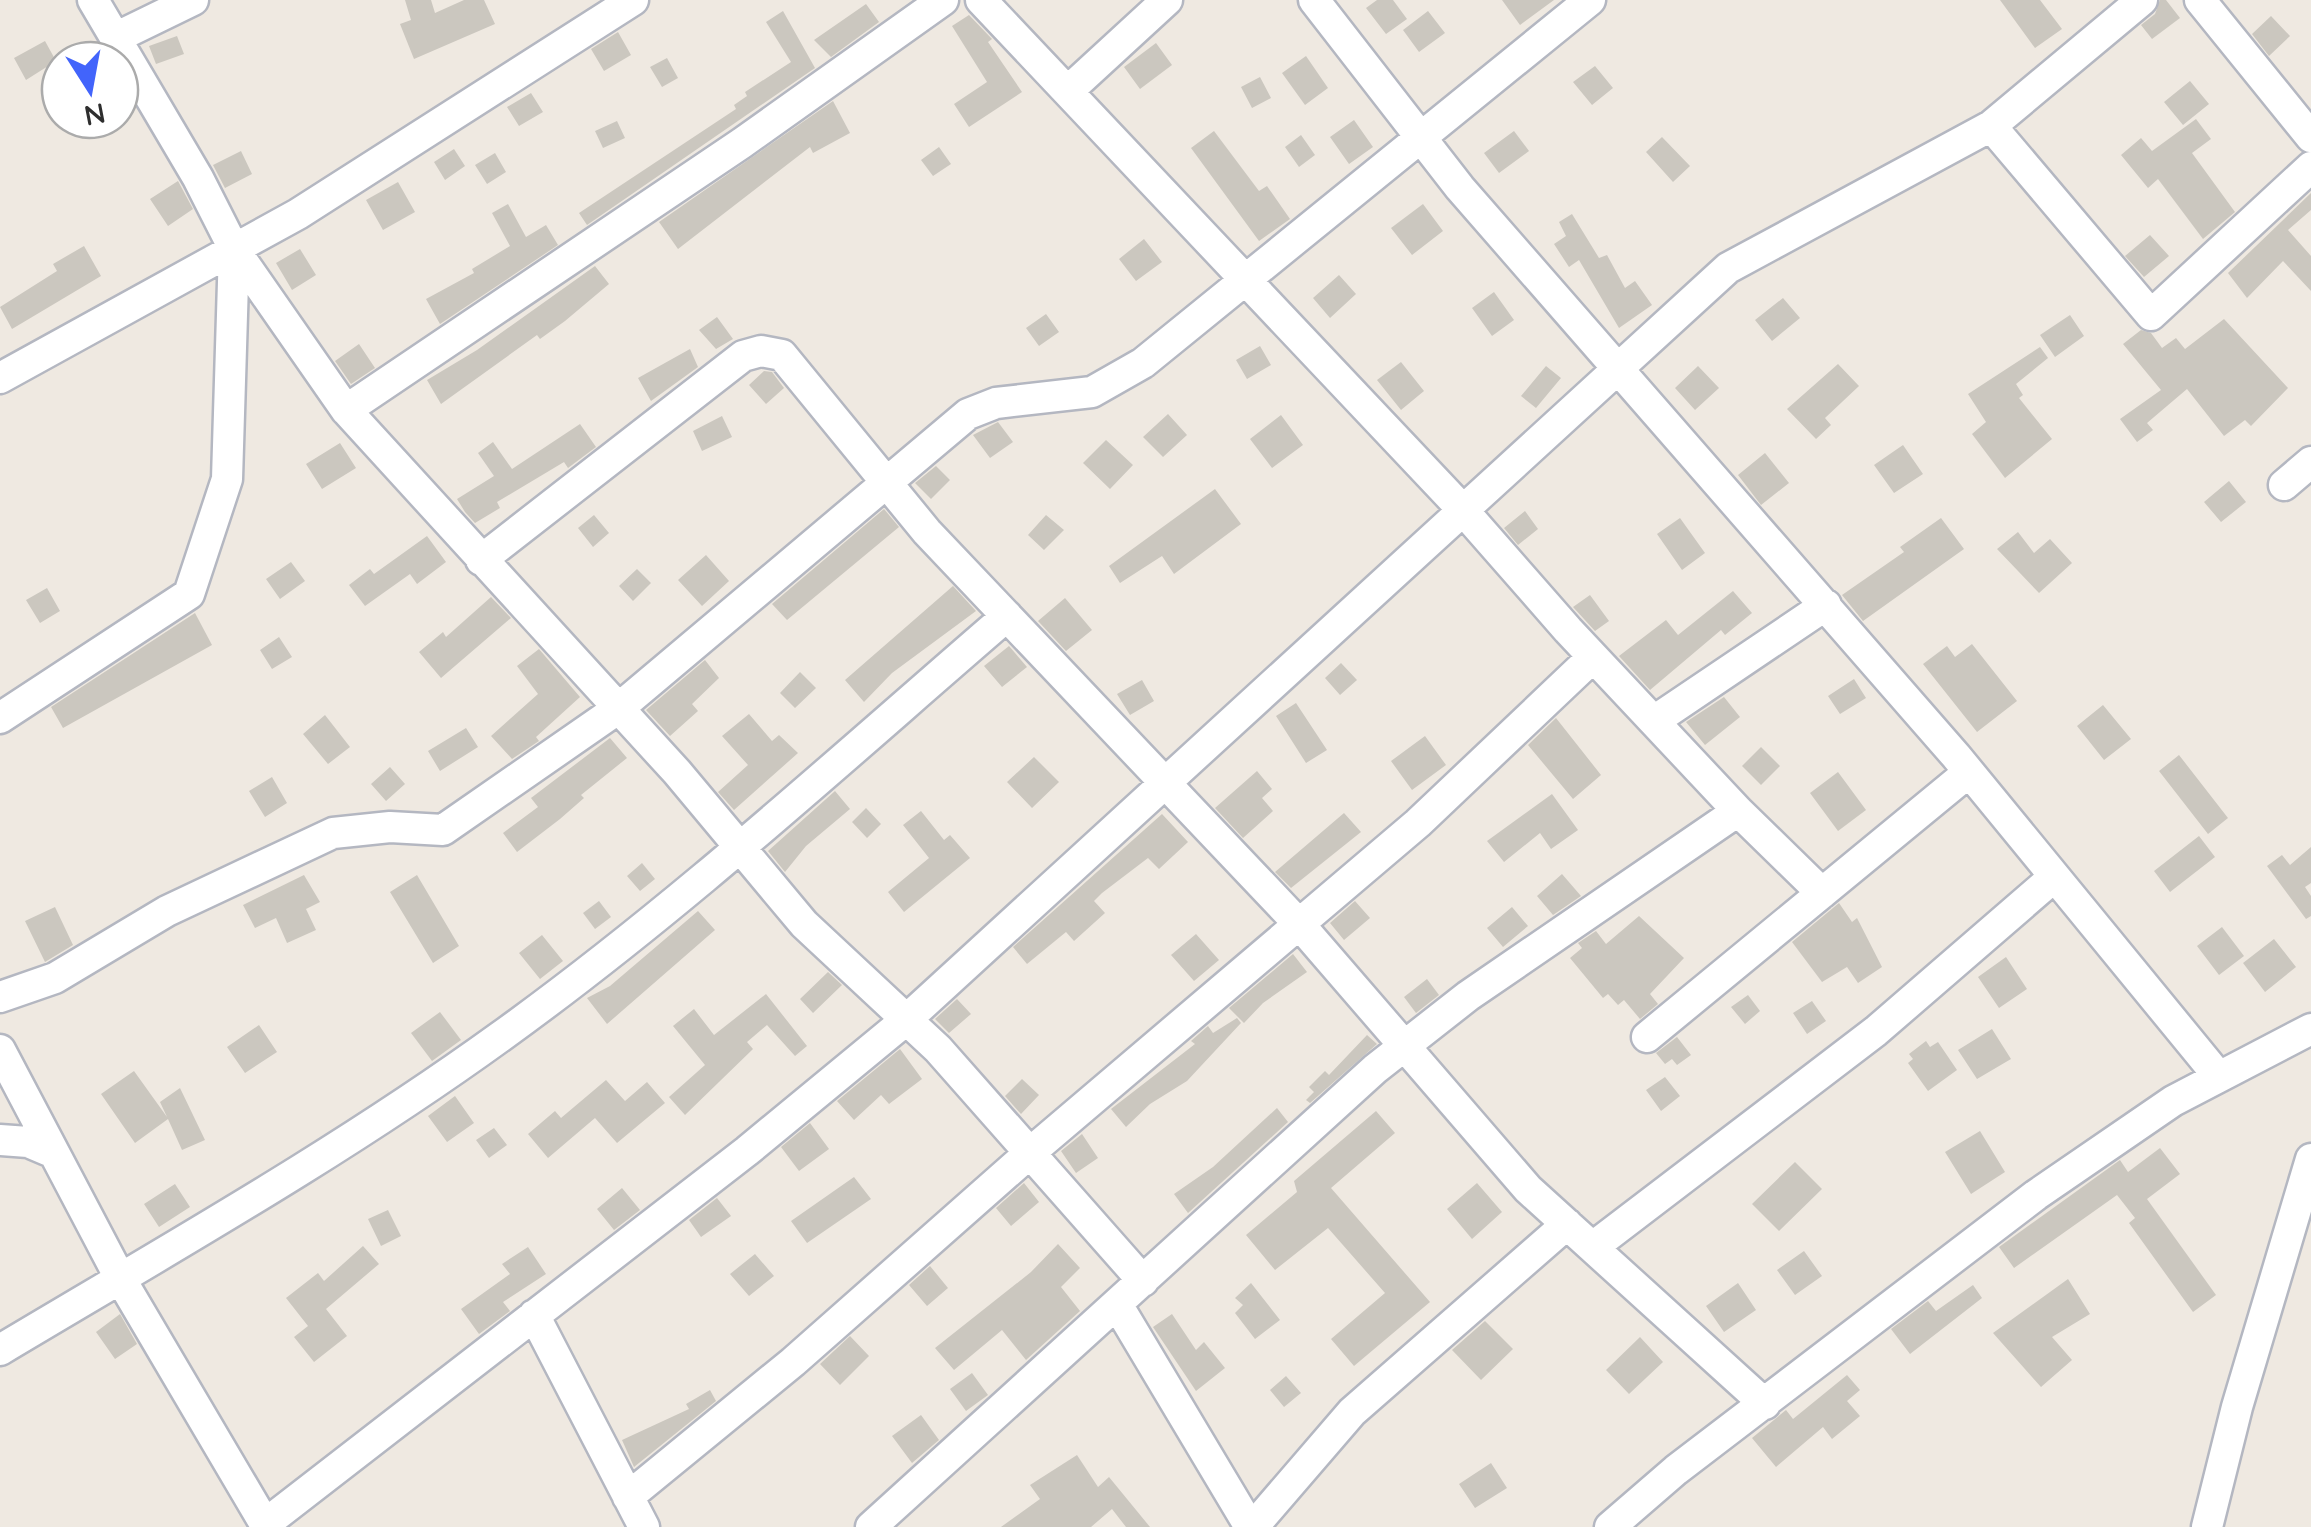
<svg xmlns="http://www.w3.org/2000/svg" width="2311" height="1527" viewBox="0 0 2311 1527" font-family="Quicksand,sans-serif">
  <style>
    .building { fill: #cbc7bf }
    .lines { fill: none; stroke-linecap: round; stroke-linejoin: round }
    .street-casing { stroke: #b4b7c1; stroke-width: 35 }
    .street { stroke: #fff; stroke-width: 30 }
  </style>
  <rect width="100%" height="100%" fill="#efe9e1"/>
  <path class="building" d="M405,0h26l4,13 29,-13h20l11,24 -81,35 -14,-35 11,-4z
    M1377,0h16l14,19 -21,15 -20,-26z
    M1502,0h52l-34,25z
    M2000,0h40l22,29 -27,19z
    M2160,0h6l14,18 -28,21 -11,-14 14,-11z
    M866,4l13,18 -48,35 -17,-17z
    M783,11l32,57 -228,157 -8,-12 157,-104 -2,-4 13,-9 -2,-4 46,-30 -25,-40z
    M1428,11l17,22 -26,19 -16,-22z
    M969,15l23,24 -4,3 34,50 -53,35 -15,-23 33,-22 -35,-56z
    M2271,16l19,20 -21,20 -17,-22z
    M618,32l13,23 -27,16 -13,-22z
    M177,36l7,18 -28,10 -7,-18z
    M45,41l11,20 -30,19 -12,-22z
    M1156,43l16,22 -32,24 -16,-22z
    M1306,56l22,32 -23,17 -23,-32z
    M667,58l11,20 -16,9 -12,-20z
    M1595,66l18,22 -21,17 -19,-23z
    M1260,77l11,21 -19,10 -11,-21z
    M2190,81l19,23 -26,21 -19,-23z
    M531,93l12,19 -24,14 -12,-19z
    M833,101l17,32 -37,20 -3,-6 -132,102 -19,-27z
    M2196,119l15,20 -19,14 43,59 -32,27 -45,-60 -10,9 -27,-33 20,-17 11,13z
    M1354,120l19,27 -24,17 -19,-27z
    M617,121l8,17 -22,10 -8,-17z
    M1214,131l45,60 8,-5 23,33 -31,22 -68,-93z
    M1514,131l15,20 -30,22 -15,-20z
    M1301,135l14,20 -16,12 -14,-20z
    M1662,137l28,29 -17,16 -27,-30z
    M939,147l12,17 -18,12 -12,-16z
    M454,149l11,17 -20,14 -11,-18z
    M241,151l11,23 -27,14 -12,-23z
    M495,153l11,19 -19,12 -12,-19z
    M178,181l15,28 -25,17 -18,-27z
    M398,182l17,30 -32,18 -17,-30z
    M2311,193v17l-23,20 23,26v35l-28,-30 -36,37 -19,-25z
    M508,204l18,33 20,-12 12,20 -118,79 -14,-25 48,-26 -2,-4 38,-23 -18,-33z
    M1423,204l20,27 -31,24 -21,-27z
    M1572,214l27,44 8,-3 18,33 10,-7 17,24 -33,23 -40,-68 -10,7 -15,-23 12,-8 -7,-14z
    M2150,235l19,21 -25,21 -19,-21z
    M1144,239l18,23 -26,19 -17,-22z
    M84,246l17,30 -89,53 -12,-22 57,-36 -4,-7z
    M300,249l16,26 -24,15 -16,-27z
    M595,266l14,18 -44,37 -25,18 -3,-4 -96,69 -14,-24 50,-30z
    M1339,275l17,19 -26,24 -17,-20z
    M1494,292l20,28 -22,16 -20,-28z
    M1783,298l17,20 -28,23 -17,-21z
    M1046,314l13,18 -20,14 -13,-18z
    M2070,315l14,21 -29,21 -15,-22z
    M717,317l16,22 -17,10 -17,-19z
    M2224,319l64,69 -37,38 -6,-6 -21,16 -37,-47 -40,34 6,7 -16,12 -17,-23 41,-29 -38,-46 18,-14 10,3 11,15 14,-10 9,11z
    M359,344l16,24 -24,16 -16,-23z
    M1260,346l11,19 -24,14 -11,-19z
    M2040,347l8,11 -32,26 7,11 -4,3 33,41 -47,39 -33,-44 14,-12 -18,-28z
    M690,349l8,18 -47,34 -13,-23z
    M1401,362l23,29 -23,19 -24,-30z
    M1838,364l21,22 -34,32 6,7 -15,14 -29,-30z
    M1546,366l15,12 -25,30 -15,-12z
    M1698,366l21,22 -24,22 -20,-22z
    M764,371l8,1 12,16 -18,16 -17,-19z
    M1168,414l19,21 -24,22 -20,-20z
    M1281,415l22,30 -31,23 -22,-29z
    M722,416l10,21 -30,14 -9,-20z
    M998,422l15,20 -23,16 -17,-23z
    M580,424l16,23 -28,21 -4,-6 -67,40 3,6 -25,15 -10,-11 -8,-13 37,-23 -16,-23 15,-11 19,27z
    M1106,440l27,25 -23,24 -27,-26z
    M340,443l16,25 -34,21 -16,-25z
    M1903,445l20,29 -29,19 -20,-28z
    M1765,453l24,30 -28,22 -23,-30z
    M936,466l14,14 -19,19 -16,-16z
    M2229,481l17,21 -25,20 -17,-20z
    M1215,489l26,35 -67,50 -12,-18 -42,27 -11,-17z
    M884,509l15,18 -112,93 -15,-16z
    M1525,511l13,18 -20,16 -14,-17z
    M594,515l15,18 -16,14 -15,-19z
    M1046,515l18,15 -20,20 -16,-15z
    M1680,518l25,35 -23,17 -25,-36z
    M1941,518l23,31 -101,72 -21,-26 62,-43 -4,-5z
    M2018,532l16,21 16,-14 22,24 -33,30 -42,-44z
    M427,536l19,26 -29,22 -7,-10 -45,32 -16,-21 21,-16 4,5z
    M706,555l23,26 -27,25 -24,-26z
    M291,562l14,19 -25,18 -14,-20z
    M637,569l14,14 -18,18 -14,-15z
    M953,586l23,25 -84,62 -28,29 -19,-22z
    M47,588l13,23 -20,12 -14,-23z
    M1733,591l19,22 -27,22 -4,-5 -71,60 -31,-34 47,-36 12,15z
    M1590,595l19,26 -14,10 -22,-24z
    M491,597l20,21 -70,60 -22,-26 24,-20 3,5z
    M1065,598l27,32 -26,21 -28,-30z
    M195,613l17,32 -149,83 -12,-21z
    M279,637l13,20 -20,12 -12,-19z
    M1972,644l45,57 -40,31 -54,-68 24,-18 8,11z
    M1009,646l18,21 -25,20 -18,-21z
    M539,649l41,48 -44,40 3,4 -27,18 -21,-23 47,-42 -21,-28z
    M705,660l14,18 -27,26 6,7 -28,25 -24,-26z
    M1341,663l16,17 -17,15 -15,-17z
    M800,672l16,16 -21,20 -15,-15z
    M1854,679l12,19 -26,16 -12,-18z
    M1142,680l12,21 -24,14 -13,-21z
    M1724,697l16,20 -35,28 -19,-23z
    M1296,703l31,47 -21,13 -30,-47z
    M2103,705l28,34 -27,21 -27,-34z
    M749,714l23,27 7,-6 19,18 -64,57 -16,-18 30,-27 -26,-29z
    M325,715l25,32 -22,17 -25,-30z
    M1556,718l45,57 -28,24 -45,-54z
    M466,728l12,19 -38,24 -12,-20z
    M1425,736l21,29 -34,25 -21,-29z
    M610,738l17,20 -46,37 3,3 -24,21 -43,33 -14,-19 35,-26 -7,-9z
    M1761,747l19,19 -19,19 -19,-19z
    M2179,755l49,63 -20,16 -49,-63z
    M1034,757l25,25 -27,26 -25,-26z
    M390,767l15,17 -19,17 -15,-17z
    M1257,771l15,18 -10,9 11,13 -30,27 -28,-30z
    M1838,772l28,38 -28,21 -28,-38z
    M272,777l15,26 -22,14 -16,-26z
    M835,791l15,18 -44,37 -21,26 -17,-21z
    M1552,794l26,36 -27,19 -11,-16 -36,29 -17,-21z
    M866,808l15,16 -14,14 -15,-16z
    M921,811l23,29 6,-5 20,23 -66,54 -16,-20 41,-34 -26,-33z
    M1344,813l17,19 -70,56 -16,-16z
    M1162,814l26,28 -29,27 -11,-11 -46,35 -8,8 11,12 -31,28 -8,-9 -39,32 -14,-17z
    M2199,836l16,21 -45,35 -16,-21z
    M2311,847v36l-6,4 6,9v20l-5,3 -39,-53 15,-11 8,10z
    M642,863l13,16 -15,12 -13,-15z
    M1562,874l19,22 -28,19 -16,-19z
    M304,875l16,27 -14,7 10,21 -29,13 -11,-25 -21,10 -12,-23z
    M417,875l42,71 -26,17 -43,-71z
    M599,901l12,16 -16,12 -12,-16z
    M1355,901l15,17 -26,22 -14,-17z
    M1839,903l13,19 5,-4 25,49 -24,16 -11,-16 -25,15 -30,-40z
    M55,907l18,38 -28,17 -20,-41z
    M1512,907l16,19 -25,21 -16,-19z
    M698,911l17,19 -108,94 -20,-26 23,-12z
    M1639,916l45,42 -34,36 8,10 -18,15 -16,-19 -6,5 -10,-11 -5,4 -33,-40 12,-10 -4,-5 18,-12 10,13z
    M2222,927l22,29 -25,19 -22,-29z
    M1196,934l23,26 -25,21 -23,-26z
    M542,935l21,26 -23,18 -21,-26z
    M2274,939l22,28 -31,25 -22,-29z
    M1293,954l14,18 -44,31 -19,20 -15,-15z
    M2006,957l21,32 -28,19 -21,-31z
    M828,972l14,13 -29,28 -13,-14z
    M1427,979l12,16 -23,18 -12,-16z
    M766,994l41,52 -12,10 -28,-31 -20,17 6,7 -68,66 -16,-18 36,-32 -32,-39 21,-17 20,26z
    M1748,995l12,16 -15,13 -14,-17z
    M957,999l14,15 -22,19 -14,-14z
    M1812,1001l14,20 -19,13 -14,-21z
    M440,1012l21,28 -29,21 -21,-28z
    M1237,1018l4,5 -54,58 -37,23 -24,23 -15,-18 84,-65 -4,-3 17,-15 5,7z
    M259,1025l18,27 -32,21 -18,-26z
    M1992,1029l19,30 -34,20 -19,-29z
    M1367,1035l10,9 -67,59 -4,-3 8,-8 -5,-5 16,-16 4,4z
    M1677,1037l14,18 -14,10 -5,-6 -7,5 -9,-11z
    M1926,1041l4,6 8,-5 19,28 -29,21 -20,-28 5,-4 -4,-5z
    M900,1049l22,30 -33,25 -8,-9 -27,25 -17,-19z
    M134,1071l33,46 -7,-15 20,-14 25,52 -23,10 -14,-31 -33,24 -34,-49z
    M1665,1077l15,19 -19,15 -15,-21z
    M1022,1079l17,16 -18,19 -16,-18z
    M606,1080l19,21 22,-19 18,21 -48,40 -22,-25 -47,40 -20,-24 27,-23 6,7z
    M455,1096l19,27 -27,19 -19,-26z
    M1277,1108l11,14 -100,91 -14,-19 39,-27z
    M1376,1111l19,22 -64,55 99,114 -76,64 -23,-27 54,-46 -57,-65 -53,42 -29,-35 51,-43 -3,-11z
    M810,1123l19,26 -30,22 -18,-24z
    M494,1128l13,17 -18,13 -13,-18z
    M1980,1131l25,41 -34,22 -26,-42z
    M1082,1134l16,24 -22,15 -15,-22z
    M2160,1148l20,26 -33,25 69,96 -23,17 -64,-89 6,-5 -18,-23 -103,73 -15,-21 121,-87 8,12z
    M1795,1162l27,27 -43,42 -27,-27z
    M854,1177l17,22 -64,44 -16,-22z
    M1024,1183l15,19 -28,24 -15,-18z
    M1477,1183l25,29 -30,27 -25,-30z
    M175,1184l15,23 -31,20 -15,-23z
    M622,1188l18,22 -26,20 -17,-21z
    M717,1198l14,18 -30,21 -12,-17z
    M388,1210l13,26 -20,10 -13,-27z
    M1058,1244l22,24 -19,19 19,24 -54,49 -24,-30 -48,40 -19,-22 96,-76z
    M363,1246l16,18 -53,45 21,27 -33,26 -20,-25 14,-11 -22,-28 32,-25 6,8z
    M528,1247l18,27 -43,28 7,9 -31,23 -18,-25 49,-35 -8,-10z
    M1804,1251l18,25 -27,19 -18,-25z
    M755,1254l19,22 -25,20 -19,-22z
    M930,1266l18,22 -21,18 -18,-21z
    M2068,1279l22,35 -38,23 20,23 -31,27 -48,-54z
    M1251,1283l29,37 -25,19 -20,-26 8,-8 -8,-7z
    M1738,1283l18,27 -32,22 -18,-26z
    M1973,1285l9,13 -72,56 -19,-25 37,-28 8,10z
    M120,1314l17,30 -22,15 -19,-27z
    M1172,1314l24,36 8,-8 21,26 -29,23 -43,-64z
    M1485,1321l28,28 -32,31 -29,-30z
    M850,1336l19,20 -29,29 -20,-21z
    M1640,1337l23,25 -34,32 -23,-24z
    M972,1373l16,22 -22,16 -16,-22z
    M1847,1375l13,15 -13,11 13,15 -28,23 -9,-12 -47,40 -24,-29 34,-28 7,9z
    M1286,1376l15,17 -17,14 -14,-17z
    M710,1390l6,11 -82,66 -12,-27 67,-31 -3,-5z
    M921,1415l18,25 -27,23 -20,-27z
    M1077,1455l21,32 11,-10 41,50h-24l-14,-18 -21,18h-90l39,-28 -10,-14z
    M1491,1463l16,25 -32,20 -16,-24z"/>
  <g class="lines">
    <defs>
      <path id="street" d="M93,0l105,178 36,71 112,161 331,362 127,152 134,125 205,232
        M981,0l481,509 106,121 170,181 84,82
        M1314,0l146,188 496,568 263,321
        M2142,0l-151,126 160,189 160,-148
        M2200,0l111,137
        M115,38l78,-38
        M1068,91l99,-91
        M0,378l298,-164 335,-214
        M346,410l396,-267 201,-143
        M2284,485l27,-23
        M481,560l262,-204 18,-5 21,4 145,177 373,393 228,264 237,215
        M0,718l189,-124 38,-115 7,-230
        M1654,721l172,-116
        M0,997l55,-19 112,-67 166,-78 57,-6 53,3 176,-122 349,-294 28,-11 96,-11 51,-29 447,-363
        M1647,1037l322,-265
        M0,1050l120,228 145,246 482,-373 159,-131 822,-752 263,-142
        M0,1140l28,2 26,11
        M1593,1247l283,-216 178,-154
        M1118,1306l132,221
        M534,1315l110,212
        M0,1350c169,-101 341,-198 500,-313 178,-128 341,-278 507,-421
        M628,1497l165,-135 239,-211 386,-328 175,-166
        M871,1527l504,-458 93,-73 270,-185
        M1253,1527l99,-115 215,-188
        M1610,1527l66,-57 360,-275 137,-94 138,-72
        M2207,1527l30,-120 74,-248"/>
    </defs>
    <use href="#street" class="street-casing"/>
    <use href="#street" class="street"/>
  </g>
  <g transform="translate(90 90) rotate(169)"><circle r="48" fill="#ffffff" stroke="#ababab" stroke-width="2.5"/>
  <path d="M0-8L18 38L0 25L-18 38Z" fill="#4264fb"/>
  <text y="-15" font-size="28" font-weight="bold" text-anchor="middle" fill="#2e2e2e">N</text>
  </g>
</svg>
